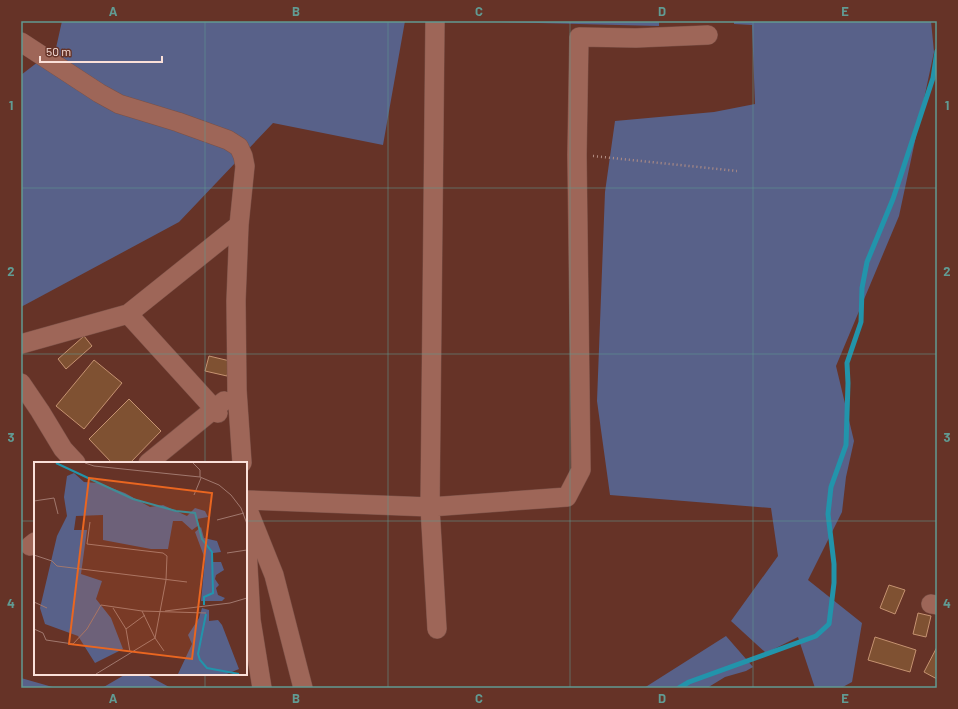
<svg xmlns="http://www.w3.org/2000/svg" width="958" height="709" viewBox="0 0 958 709" font-family="Barlow,sans-serif">
  <style>
    .green { fill: #586189 }
    .lines { fill: none; stroke-linecap: round; stroke-linejoin: round }
    .stream { stroke: #2294ab; stroke-width: 5 }
    .building { fill: #7f5132; stroke: #c59271 }
    .street-casing { stroke: #7b5147; stroke-width: 20 }
    .path { stroke: #b48f85; stroke-width: 2.5; stroke-dasharray: 1 3; stroke-linecap: butt }
    .street { stroke: #9e6658; stroke-width: 19 }
    .grid { fill: none; stroke: #619b93; stroke-width: 1; stroke-opacity: 0.55 }
    .inset-river { fill: none; stroke: #2294ab; stroke-width: 2 }
    .inset-road { fill: none; stroke: #a1786e; stroke-width: 1 }
    .view { fill: #ea6620; fill-opacity: 0.15; stroke: #ea6620; stroke-width: 2 }
    .inset-edge { fill: none; stroke: #fae0d9; stroke-width: 2 }
    .neatline { fill: none; stroke: #619b93; stroke-width: 1.5 }
    .grid-label { font-size: 13px; text-anchor: middle; font-weight: bold; fill: #619b93 }
  </style>
  <rect width="100%" height="100%" fill="#663327"/>
  <path class="green" d="M62,21h343l-22,124 -110,-22 -94,99 -158,85v-232l35,-27z
    M463,21h196v5z
    M734,21h197l3,31 -35,164 -63,150 18,75 -8,36 -4,35 -34,68 54,43 -10,59 -11,6h-26l-17,-51 -32,16 -35,-32 47,-65 -7,-48 -161,-13 -13,-94 8,-209 10,-71 99,-9 41,-8 -3,-79 -18,-1z
    M726,636l27,31 -7,4 -21,6 -18,11h-63z
    M126,674h19l26,14h-69z
    M21,678l35,10h-35z"/>
  <g class="lines">
    <path class="stream" d="M679,688l10,-6 127,-46 13,-12 5,-41v-19l-6,-50 3,-27 15,-42 2,-62 -1,-20 14,-41 1,-34 5,-26 26,-63 40,-121 4,-27"/>
  </g>
  <path class="building" d="M84,336l8,10 -26,23 -8,-10z
    M209,356l21,5 -3,15 -22,-5z
    M94,360l28,23 -38,46 -28,-23z
    M129,399l32,32 -31,32h-18l-23,-24z
    M889,585l16,5 -10,24 -15,-6z
    M918,613l13,3 -5,21 -13,-3z
    M875,637l41,13 -6,22 -42,-12z
    M937,647v32l-13,-7z"/>
  <g class="lines">
    <defs>
      <path id="street" d="M435,21l-5,486 7,122
        M21,42l78,51 20,11 59,18 50,18 11,7 4,9 2,10 -6,59 -3,76 1,89 5,73
        M128,314l111,-89
        M21,344l107,-30 90,99
        M21,383l19,28 23,38 13,14
        M148,463l76,-62
        M246,500l184,7 137,-10 14,-27 -4,-315 2,-118 57,1 72,-3
        M246,505l28,70 29,113
        M246,531l5,89 11,68
        M30,546l5,-4
        M931,604l6,1"/>
    </defs>
    <use href="#street" class="street-casing"/>
    <path class="path" d="M593,156l144,15"/>
    <use href="#street" class="street"/>
  </g>
  <path class="grid" d="M205,21v442M388,21v667M570,21v667M753,21v667M21,188h916M21,354h916M21,521h14M246,521h691M205,674v14"/>
  <g transform="translate(34 462)">
    <rect width="213" height="213" fill="#663327"/>
    <path d="M40,11l10,9 14,1 27,10 25,14 13,-2 24,11 8,-8 10,3 3,6 -11,2 2,6 -7,5 -10,-9h-9l-5,28h-17l-48,-9v-25l-27,1 -2,14h13l-6,44 21,7 -6,18 15,19 12,31 -28,14 -17,-27 -33,-12 -5,-16 17,-72 10,-20 -3,-19 3,-21zM167,65l3,11 13,3 4,11 -8,1v9h8l3,8 -8,5 -1,4 4,6 -3,3 2,7 7,3 -3,3h-21l4,-42 -10,-27zM168,146l7,2v11l9,-1 4,5 17,44 -12,5h-49l14,-30 -4,-9 11,-17z" fill="#586189"/>
    <path class="inset-river" d="M22,1l77,36 43,12 19,2 7,26 10,13 1,41 -9,4v8M172,152l-8,40 2,6 7,8 32,6"/>
    <path class="inset-road" d="M51,1l9,3 106,11 19,8 12,10 10,13 6,16M159,1l7,7v7M160,33l7,-17M0,39l20,-3 4,16M183,58l27,-7M56,60l-3,22 76,9 4,3 -1,24 -11,58 9,13M193,91l20,-3M0,93l18,6 5,5 130,16M0,140l13,6M79,146l13,21M131,149l65,-8 17,-5M0,167l9,4 3,7 27,4 14,-15 14,-24 41,6 64,2M96,190l-4,-23 19,-14M62,212l59,-36 -13,-27"/>
    <path class="view" d="M55,16l123,15 -20,166 -123,-15z"/>
    <rect width="213" height="213" class="inset-edge"/>
  </g>
  <rect width="958" height="709" fill="none" stroke="#663327" stroke-width="44"/>
  <path d="M40 56v6h122v-6" fill="none" stroke="#fae0d9" stroke-width="2"/>
  <text x="46" y="56" font-size="12" fill="#fae0d9" stroke="#663327" stroke-width="3" paint-order="stroke">50 m</text>
  <rect x="22" y="22" width="914" height="665" class="neatline"/>
  <g class="grid-label">
    <text x="113" y="16">A</text>
    <text x="296" y="16">B</text>
    <text x="479" y="16">C</text>
    <text x="662" y="16">D</text>
    <text x="845" y="16">E</text>
    <text x="11" y="110">1</text>
    <text x="947" y="110">1</text>
    <text x="11" y="276">2</text>
    <text x="947" y="276">2</text>
    <text x="11" y="442">3</text>
    <text x="947" y="442">3</text>
    <text x="11" y="608">4</text>
    <text x="947" y="608">4</text>
    <text x="113" y="703">A</text>
    <text x="296" y="703">B</text>
    <text x="479" y="703">C</text>
    <text x="662" y="703">D</text>
    <text x="845" y="703">E</text>
  </g>
</svg>
